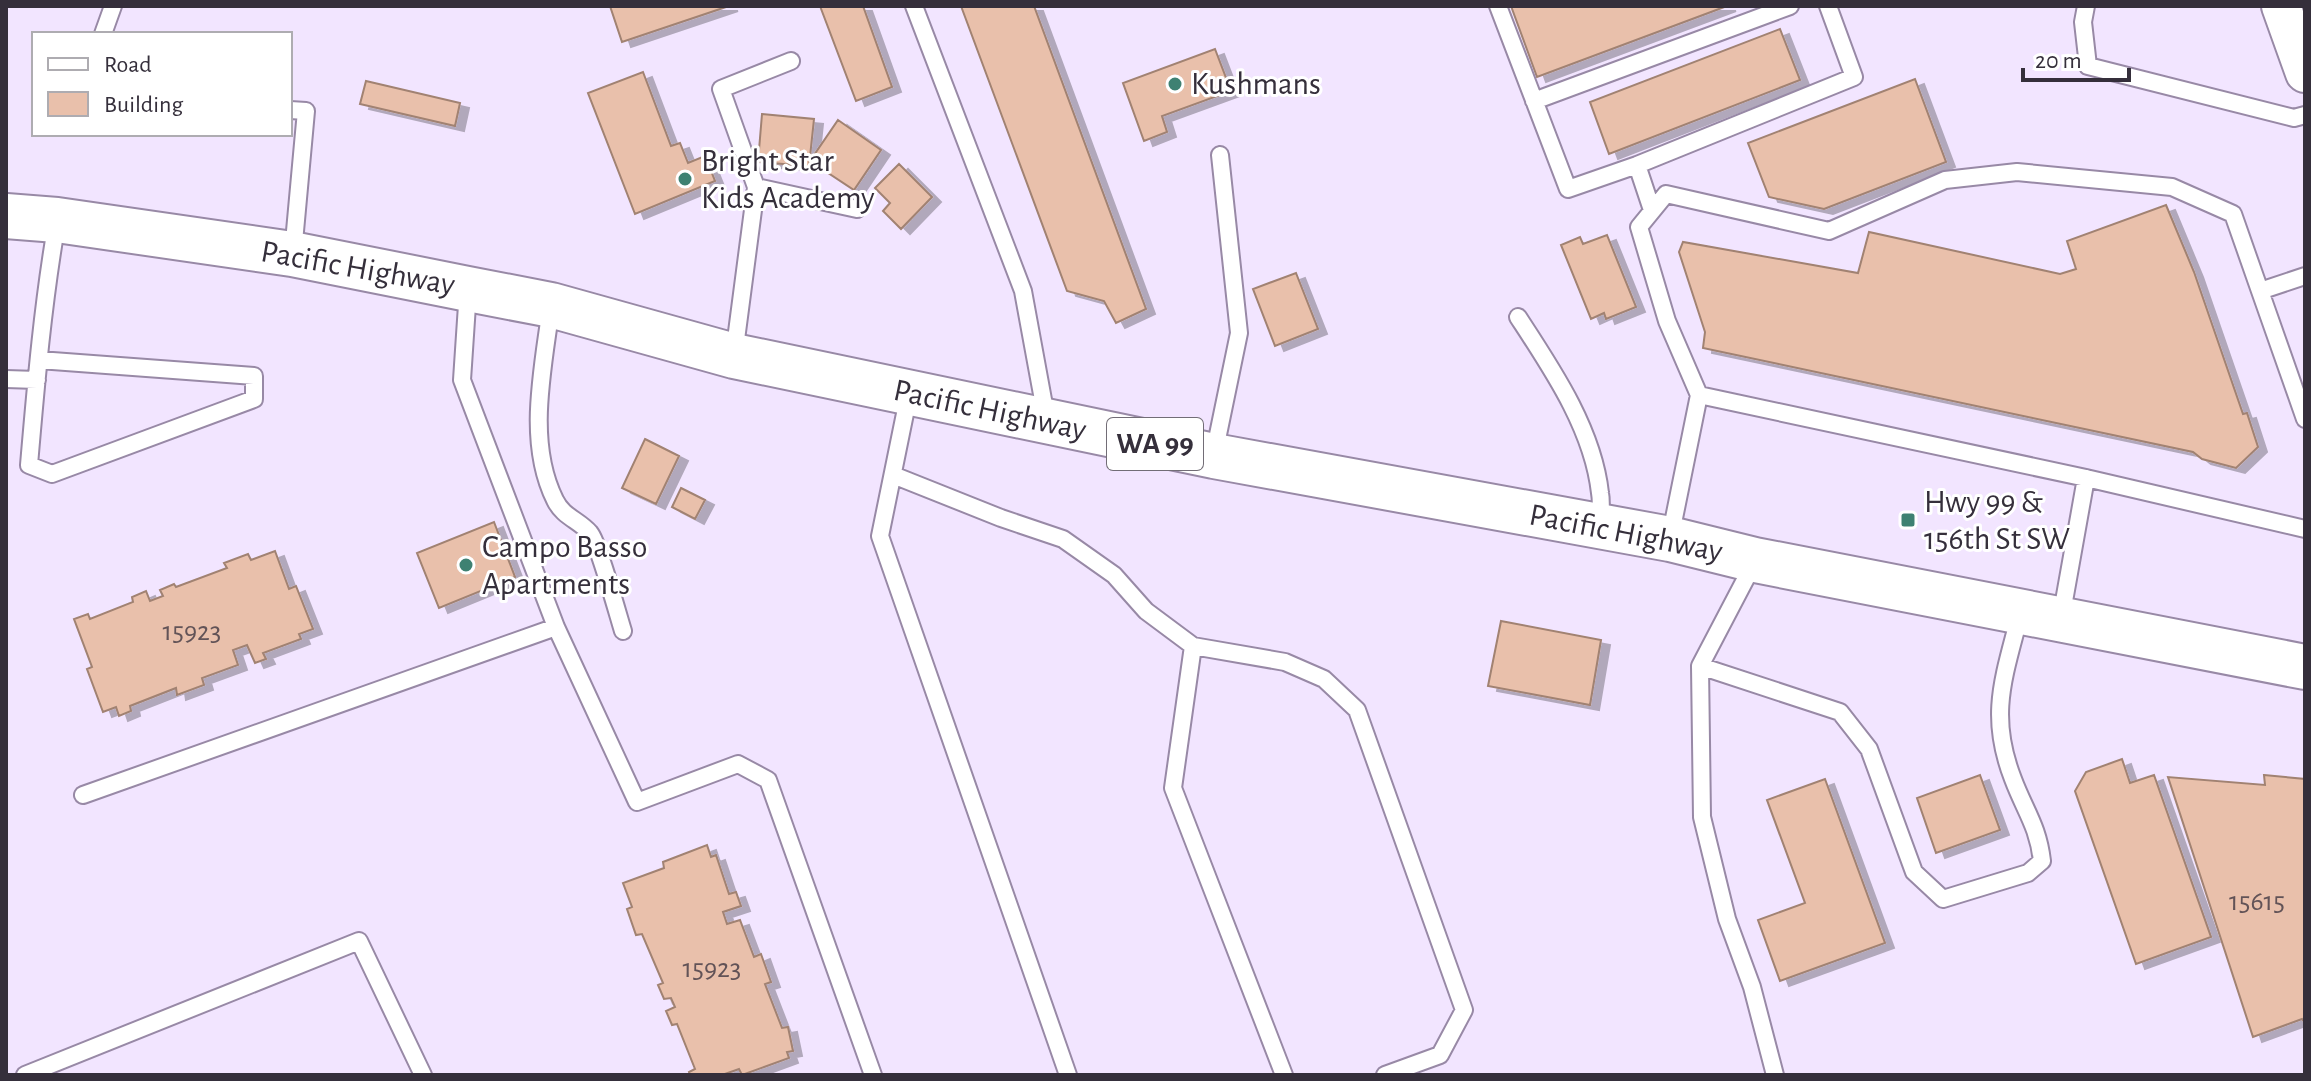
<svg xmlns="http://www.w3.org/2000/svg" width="2311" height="1081" viewBox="0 0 2311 1081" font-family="'Alegreya Sans',sans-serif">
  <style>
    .building { fill: #e9c0ab; stroke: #a18272; stroke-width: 2; filter: url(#shadow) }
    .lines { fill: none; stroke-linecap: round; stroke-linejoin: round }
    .service-casing { stroke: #9889a6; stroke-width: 20 }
    .tertiary-casing { stroke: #9889a6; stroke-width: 42 }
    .trunk-casing { stroke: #9889a6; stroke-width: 48 }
    .service { stroke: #fff; stroke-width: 16 }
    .tertiary { stroke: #fff; stroke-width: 38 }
    .trunk { stroke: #fff; stroke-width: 44 }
    .poi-dot { fill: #3e8172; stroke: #fff; stroke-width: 3 }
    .labels { text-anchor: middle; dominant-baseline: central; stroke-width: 6; stroke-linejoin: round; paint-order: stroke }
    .number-label { font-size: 28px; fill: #625357 }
    .shield { fill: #fff; stroke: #726d76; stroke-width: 2 }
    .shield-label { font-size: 30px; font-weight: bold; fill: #352f3b }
    .poi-label { font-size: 32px; fill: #352f3b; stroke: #fff; text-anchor: start }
    .street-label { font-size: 32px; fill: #352f3b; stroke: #fff }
  </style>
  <defs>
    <filter id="shadow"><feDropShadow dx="9" dy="5" stdDeviation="0" flood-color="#0004"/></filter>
  </defs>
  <rect width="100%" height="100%" fill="#f2e5ff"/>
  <path class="building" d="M610,6h119l-107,36z
    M820,6h43l29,81 -36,14z
    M961,6h73l112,303 -30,14 -12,-22 -37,-10z
    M1511,6h216l-190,71z
    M1780,29l20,51 -191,74 -19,-52z
    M1215,49l16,42 -69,25 5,16 -23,9 -21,-58z
    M643,72l28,74 9,-3 8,20 17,-7 10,25 -80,33 -47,-121z
    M1915,79l31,83 -122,47 -55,-12 -21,-54z
    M366,81l94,22 -5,23 -95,-22z
    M762,114l52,5 -5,47 -51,-4z
    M838,120l43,30 -27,40 -44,-29z
    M899,164l33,33 -31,32 -18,-18 7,-8 -15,-15z
    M2166,205l28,67 49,142 4,-1 11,34 -22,21 -34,-9 -9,-7 -490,-104 2,-16 -26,-80 4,-10 175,31 11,-41 191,42 16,-5 -9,-28z
    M1607,235l29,72 -30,12 -2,-6 -13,6 -30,-74 19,-8 3,7z
    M1296,273l22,56 -43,17 -22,-57z
    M645,439l34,17 -23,48 -34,-16z
    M681,488l24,12 -10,19 -23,-12z
    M494,522l21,55 -76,31 -22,-55z
    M275,551l14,38 7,-3 17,43 -14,5 2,5 -38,14 3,6 -11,4 -8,-18 -14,5 5,15 -36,13 2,7 -27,10 -1,-7 -46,18 1,5 -12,5 -3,-9 -13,5 -16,-43 5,-2 -18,-48 14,-5 2,5 43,-17 -1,-5 14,-6 4,10 13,-5 -3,-6 14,-6 2,3 51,-19 -3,-5 24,-9 3,6z
    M1501,621l100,19 -11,65 -102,-19z
    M2122,759l8,24 24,-8 57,162 -75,27 -61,-173 11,-19z
    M1980,775l20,55 -64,23 -19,-55z
    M2264,775l41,4v244l-3,-4 -49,18 -85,-260 97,8z
    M1825,779l60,164 -105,38 -22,-61 47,-17 -38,-103z
    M707,845l4,12 5,-2 13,39 7,-2 5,14 -18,6 4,12 13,-4 14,37 7,-3 10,28 -6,2 17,44 6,-1 5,24 -6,1 2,6 -47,17 -3,-6 -17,6h-32l-1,-3 6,-3 -18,-45 -5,1 -6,-14 9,-4 -4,-9 -7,1 -6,-14 5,-2 -21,-49 -6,1 -9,-26 5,-2 -9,-24 41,-15 -1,-6z"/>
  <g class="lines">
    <defs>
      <path id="service" d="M914,6l109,285 23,125
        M1498,6l70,183 69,-24 217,-88 -26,-71
        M2086,6l-3,16 5,44 206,52 11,-3
        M103,34l10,-28
        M1534,101l256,-95
        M290,110l16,1 -13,142
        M1637,165l15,45
        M756,187l-35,-98 70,-28
        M2305,276l-45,15 -27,-77 -61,-27 -155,-15 -72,8 -116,51 -163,-37 -27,33 28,94 32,74 387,83 219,51
        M468,290l-6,90 94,247 81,175 101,-38 30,16 105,295
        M2260,291l45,128
        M551,307c-8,62 -25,135 4,193 8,17 24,20 35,33 8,9 28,82 33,98
        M1518,317c34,52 75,112 82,176 2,10 0,21 0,31
        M734,355l22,-168 101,22
        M39,360l215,16v23l-202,75 -23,-9c7,-82 14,-163 28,-243
        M6,379l31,1
        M909,394l-29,142 188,539
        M1214,454l25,-121 -19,-178
        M893,475l108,43 62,21 51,36 32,36 47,35 92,16 39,17 33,31 107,300 -24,45 -55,20
        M1670,538l29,-143
        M1755,561l-55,105 2,151 25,102 25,68 23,88
        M2061,618l25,-140
        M1193,646l-20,142 111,287
        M1700,666l140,46 29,37 45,123 29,27 85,-26 14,-12c-4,-35 -17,-50 -29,-82 -25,-64 -9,-102 7,-165
        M83,795l473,-168
        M25,1075l334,-134 64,134"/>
      <path id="tertiary" d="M2281,6l24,67"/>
      <path id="trunk" d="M6,216l51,4 235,34 176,35 83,16 183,51 480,100 456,83 85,21 550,107"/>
    </defs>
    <use href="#service" class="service-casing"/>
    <use href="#tertiary" class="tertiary-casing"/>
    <use href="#trunk" class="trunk-casing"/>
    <use href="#service" class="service"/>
    <use href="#tertiary" class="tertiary"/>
    <use href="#trunk" class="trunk"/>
  </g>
  <g class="poi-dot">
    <circle cx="1175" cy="84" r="8"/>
    <circle cx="685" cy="179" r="8"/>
    <rect x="1900" y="512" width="16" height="16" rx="4"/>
    <circle cx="466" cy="565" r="8"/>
  </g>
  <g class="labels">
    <g class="number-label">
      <text x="192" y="632">15923</text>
      <text x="2257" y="902">15615</text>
      <text x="712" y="969">15923</text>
    </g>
    <rect class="shield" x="1107" y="418" width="96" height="52" rx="6"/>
    <g class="shield-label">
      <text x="1155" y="444">WA 99</text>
    </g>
    <g class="poi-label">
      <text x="1191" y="84">Kushmans</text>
      <text x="701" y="161">Bright Star<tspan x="701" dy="37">Kids Academy</tspan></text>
      <text x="1924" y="502">Hwy 99 &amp;<tspan x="1924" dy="37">156th St SW</tspan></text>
      <text x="482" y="547">Campo Basso<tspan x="482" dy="37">Apartments</tspan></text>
    </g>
    <g class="street-label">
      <text transform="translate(358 268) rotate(10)">Pacific Highway</text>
      <text transform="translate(990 410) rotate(12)">Pacific Highway</text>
      <text transform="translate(1626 533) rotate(11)">Pacific Highway</text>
    </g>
  </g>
  <rect width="2311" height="1081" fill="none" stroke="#352f3b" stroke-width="16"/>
  <rect x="32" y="32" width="260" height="104" fill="#ffffff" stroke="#aeacb1" stroke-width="2"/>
  <rect x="48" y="58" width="40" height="12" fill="#ffffff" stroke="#aeacb1" stroke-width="2"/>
  <text x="104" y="72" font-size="24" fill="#352f3b">Road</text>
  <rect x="48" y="92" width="40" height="24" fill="#e9c0ab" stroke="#aeacb1" stroke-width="2"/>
  <text x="104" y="112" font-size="24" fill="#352f3b">Building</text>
  <path d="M2023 68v12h106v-12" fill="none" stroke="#352f3b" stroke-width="4"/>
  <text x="2035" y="68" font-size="24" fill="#352f3b" stroke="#ffffff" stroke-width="6" paint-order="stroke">20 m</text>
</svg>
